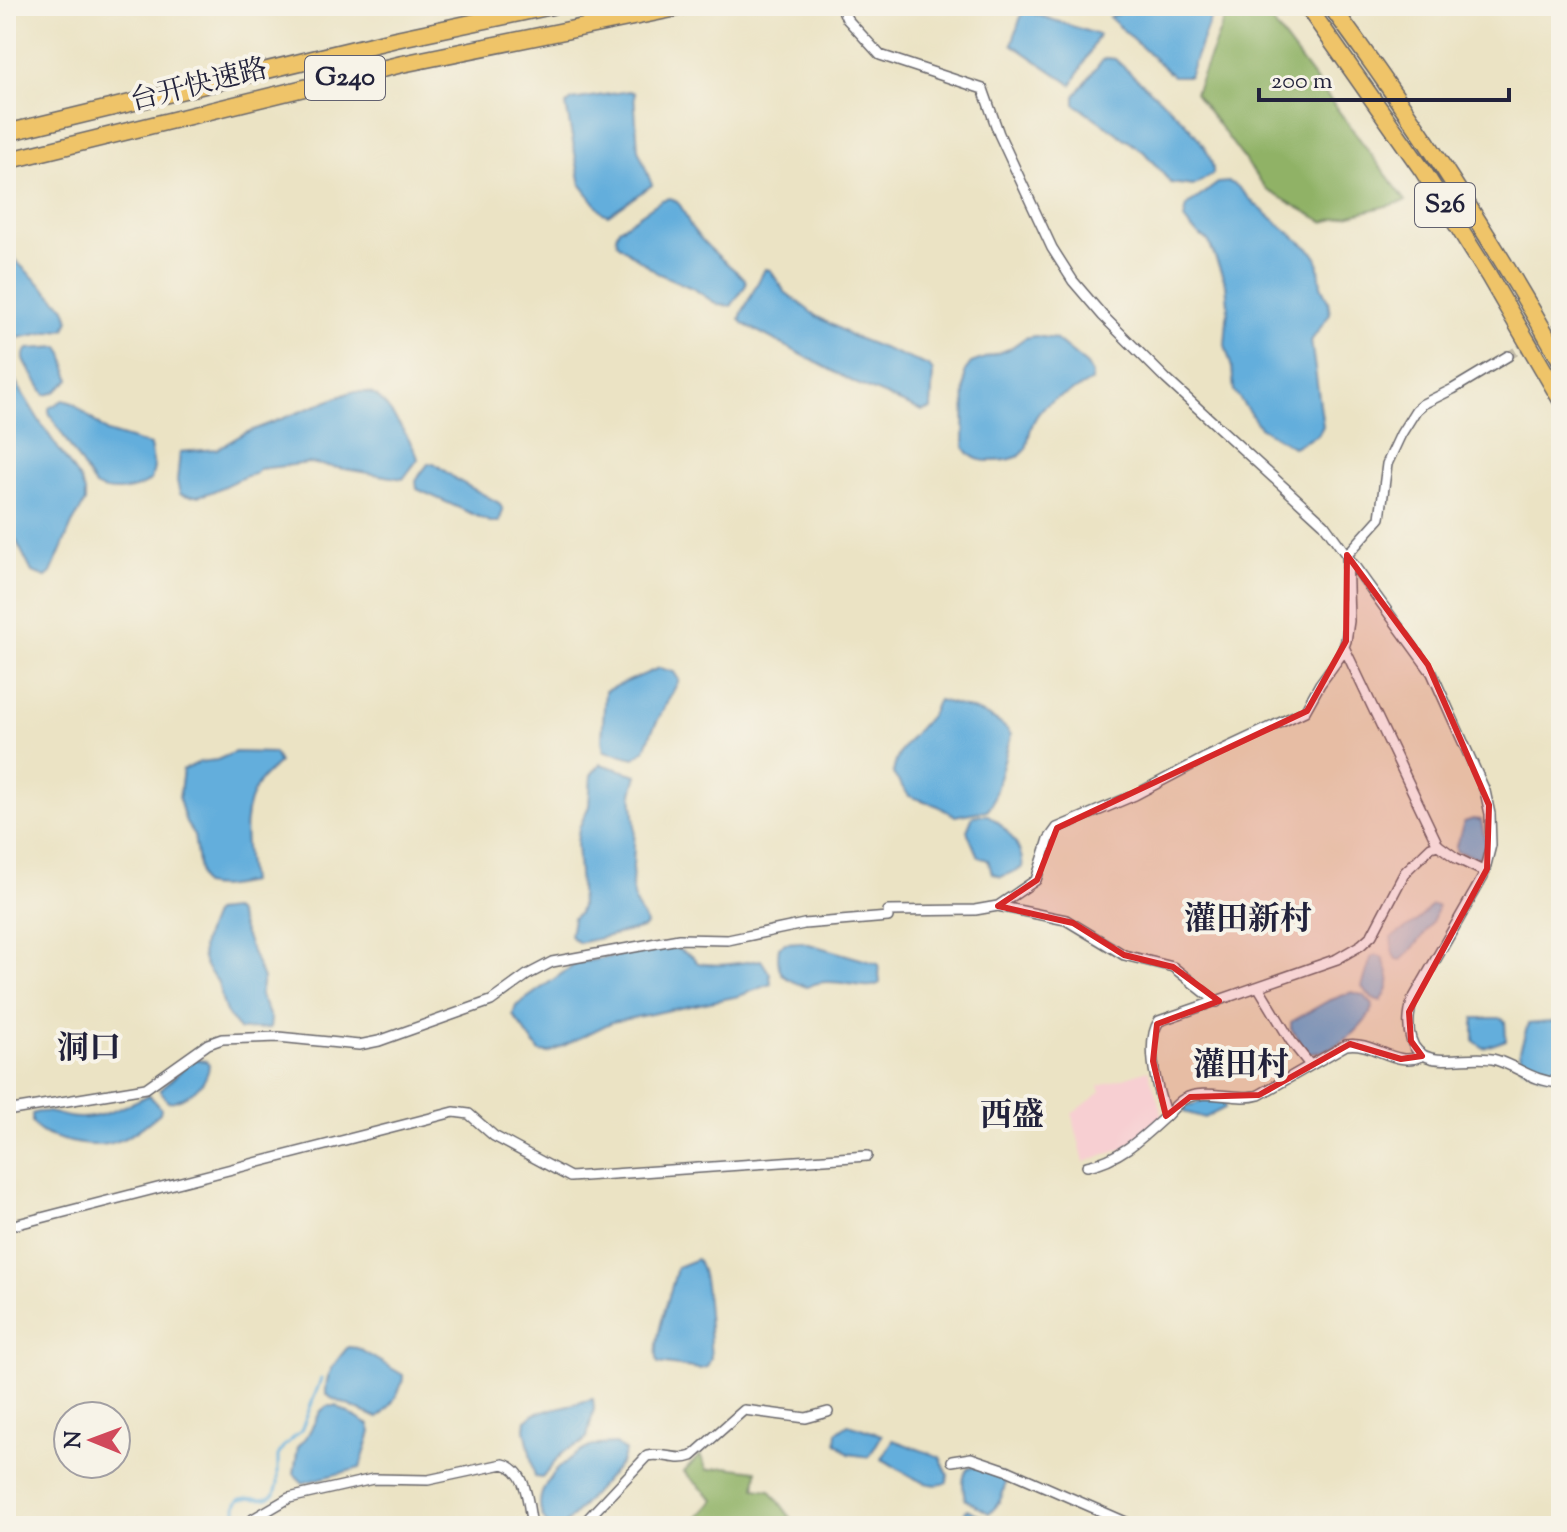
<svg xmlns="http://www.w3.org/2000/svg" width="1567" height="1532" viewBox="0 0 1567 1532" font-family="'Sorts Mill Goudy','Noto Serif SC',serif">
  <style>
    .built { fill: #f7cfd2 }
    .forest { fill: #90b266; stroke: #596a50; stroke-width: 2 }
    .water { fill: #63aedc; stroke: #42688c; stroke-width: 2 }
    .lines { fill: none; stroke-linecap: round; stroke-linejoin: round }
    .stream { stroke: #63aedc; stroke-width: 3 }
    .minor-tunnel { stroke: #c3bca9; stroke-width: 9; stroke-dasharray: 9 4.5; stroke-linecap: butt }
    .minor-casing { stroke: #68666b; stroke-width: 12 }
    .trunk-casing { stroke: #68666b; stroke-width: 19 }
    .motorway-casing { stroke: #68666b; stroke-width: 19 }
    .minor { stroke: #fff; stroke-width: 9 }
    .trunk { stroke: #efc469; stroke-width: 16 }
    .motorway { stroke: #efc469; stroke-width: 16 }
    .marked { fill: #d62828; fill-opacity: 0.2; stroke: #d62828; stroke-width: 6; stroke-linejoin: round }
    .labels { text-anchor: middle; dominant-baseline: central; stroke-width: 8; stroke-linejoin: round; paint-order: stroke }
    .shield { fill: #f7f3e8; stroke: #62616f; stroke-width: 2 }
    .shield-label { font-size: 26px; font-weight: bold; fill: #22223b }
    .street-label { font-size: 28px; fill: #22223b; stroke: #f7f3e8 }
    .quarter-label { font-size: 32px; font-weight: bold; fill: #22223b; stroke: #f7f3e8 }
  </style>
  <rect width="100%" height="100%" fill="#f7f3e8"/>
  <filter id="ink" filterUnits="userSpaceOnUse"><feTurbulence type="fractalNoise" baseFrequency=".0125" numOctaves="2"/><feDisplacementMap in="SourceGraphic" scale="16" xChannelSelector="R" yChannelSelector="G"/><feConvolveMatrix kernelMatrix="1 2 1 2 8 2 1 2 1" color-interpolation-filters="sRGB"/></filter>
  <filter id="wash" filterUnits="userSpaceOnUse"><feTurbulence type="fractalNoise" baseFrequency=".006" numOctaves="4" result="noise"/><feDisplacementMap in="SourceGraphic" scale="32" xChannelSelector="R" yChannelSelector="G"/><feGaussianBlur stdDeviation="1.8" result="paint"/><feColorMatrix in="noise" values="0 0 0 0 0 0 0 0 0 0 0 0 0 0 0 0 0 1.4 0 .05"/><feComposite in="paint" operator="in"/></filter>
  <g filter="url(#wash)">
    <rect width="100%" height="100%" fill="#ebe3c4"/>
    <path class="built" d="M1148,1070l15,46 -37,32 -42,14 -12,-48 29,-22 -2,-6z"/>
    <path class="forest" d="M1230,6h30l146,195 -82,21 -57,-32 -72,-97z
      M700,1455l7,15 18,-3 32,4 -2,17 15,2 27,36h-107l24,-26 -30,-28z"/>
    <path class="water" d="M1140,6h75l-26,70h-16l-64,-59z
      M1023,10l76,25 -27,50 -60,-41z
      M1107,58l8,1c25,25 101,78 98,115l-20,12 -22,-3 -27,-31 -69,-48v-8l27,-36z
      M629,91l5,2 4,56 14,36 -44,30 -5,-2 -22,-28 -15,-80 6,-5z
      M1229,182l7,3 20,20 57,47 5,7 3,27 7,15 2,13 -19,27 12,85 -5,9 -25,12 -33,-20 -26,-36 -2,-23 -7,-23 3,-40 -2,-21 -17,-42 -17,-13 -8,-10 3,-13 31,-23z
      M670,198c14,5 14,19 22,30 15,20 34,35 53,51l1,6 -15,21 -13,-1 -24,-16 -37,-16 -39,-29 -2,-8 3,-7 43,-29z
      M6,236l10,25 49,47 4,12 -4,9 -59,11z
      M765,269l5,1 15,22 31,24 38,21 75,29 4,5 -2,38 -9,2 -67,-28 -111,-59 -4,-5 2,-6z
      M1035,336l20,3 32,26 5,9 -1,7c-14,11 -34,13 -48,27 -28,30 3,53 -54,53 -12,0 -20,-4 -25,-15l1,-75 6,-8 38,-14 16,-11z
      M59,347l4,6 7,27 -17,13 -8,2 -21,-35v-6l4,-5z
      M6,366l34,56 40,58 5,12v10l-13,22 -21,49 -5,4 -14,-5 -26,-52z
      M351,392c9,0 17,-1 25,4 11,8 39,50 42,63l-15,20 -94,-16 -50,6 -4,5c-24,3 -48,30 -75,20l-3,-13 3,-29 37,-3 28,-16z
      M63,400l10,3 34,29 43,13 4,23 -3,12c-14,11 -41,15 -56,6l-46,-73v-5z
      M434,463l23,17 42,23 4,7 -4,12h-9l-73,-33 -1,-9 12,-16z
      M659,668l15,4 5,8 -27,51 -7,19 -10,8 -31,-7 -2,-11 3,-49z
      M938,700c20,5 63,16 73,35l-19,69 -5,6 -32,6 -17,-10 -29,-10 -16,-22c3,-25 21,-39 36,-57 5,-5 5,-11 9,-17z
      M235,752l39,1 5,10c-6,6 -14,11 -19,18 -22,30 -14,67 -10,101 -16,3 -32,7 -47,3l-3,-7 -6,-43 -8,-12 -7,-24 4,-29 17,-8 17,-2z
      M600,764l37,11 -5,18 3,32 -3,62 4,18 11,19 -4,4 -64,15 -9,-7 3,-18 6,-5 2,-7 -4,-63 2,-15 10,-22 2,-31z
      M978,815h10c16,10 37,34 34,53l-21,9 -9,-4 -4,-13 -10,-3 -11,-26 6,-15z
      M1473,819l8,1 5,25 -7,13 -23,-7v-5l8,-24z
      M1432,905l6,1c-3,17 -23,42 -37,54l-5,-1 -3,-5 -2,-16 25,-16z
      M232,910l4,2 27,67 -3,16 11,24 -1,9 -30,2c-16,-17 -16,-21 -21,-44 -1,-7 -6,-9 -10,-15 -15,-19 -2,-40 5,-59z
      M802,942l76,22 2,19c-15,11 -48,-10 -73,4 -24,-8 -32,-13 -28,-40l6,-4z
      M670,946l22,10 6,7c22,4 41,0 63,-3l9,14 1,10 -32,12 -127,26 -63,31 -9,-1 -27,-37 3,-9 61,-43z
      M1375,955l7,2c8,18 12,27 -1,44l-8,-2 -11,-12 9,-29z
      M1352,992l13,4 8,9c-4,22 -44,51 -66,48l-16,-24v-7l37,-21z
      M1474,1018h26l5,3 1,19 -22,8 -10,-7z
      M1561,1021v57l-18,-2 -21,-9 -2,-17 8,-26z
      M194,1059l12,2 3,3c0,20 -23,36 -41,38l-8,-12z
      M149,1095l12,13 -1,5c-33,28 -53,40 -97,27 -13,-4 -24,-6 -31,-18v-8c12,-6 25,1 37,3 29,5 55,-11 80,-22z
      M1206,1100l19,1v7l-20,10 -21,-6 1,-5z
      M697,1259c11,14 12,78 14,99l-4,9 -7,2 -42,-6c-7,-23 14,-71 19,-96z
      M348,1347l9,1 46,27c1,12 -15,36 -25,43l-47,-20 -5,-5c-1,-19 10,-32 22,-46z
      M593,1399l1,10 -7,28 -5,6 -18,8 -22,27 -7,-1 -10,-48 1,-9 8,-6z
      M327,1406h9l33,19 2,7 -11,36 -57,15 -9,-9 4,-27 8,-9 15,-27z
      M848,1424l34,11 -13,22 -20,-3 -13,-12 1,-10z
      M893,1440l47,17 8,18 -1,7c-18,11 -48,-14 -65,-23z
      M616,1444l9,7 -4,12 -57,63h-15c-27,-31 14,-67 41,-79 7,-3 18,-2 26,-3z
      M974,1467l17,2 13,5c4,12 -4,32 -15,39l-24,-14c-2,-11 -4,-22 3,-31z
      M967,1509l19,9 6,8h-27l-1,-12z"/>
    <g class="lines">
      <path class="stream" d="M239,1526c-13,-46 18,-17 36,-32l3,-10v-28l5,-9 18,-16 20,-52"/>
    </g>
  </g>
  <g filter="url(#ink)">
    <g class="lines">
      <path class="minor-tunnel" d="M1508,356l53,-32"/>
      <defs>
        <path id="minor" d="M841,6l6,13 33,36 103,34 16,45 53,114 21,33 30,35 63,63 158,145 108,149 53,118 5,23 1,31 -8,32 -71,124c-3,13 -5,25 -1,38 10,35 59,13 85,21 25,8 36,21 65,23
          M1344,647l94,198 18,13 29,14
          M998,906l68,14 58,35 49,12 44,35
          M888,911l87,-1 23,-4 38,-26 13,-41 8,-11 78,-33 70,-37 100,-47 15,-27 21,-29 5,-14 3,-20 -2,-66 33,-37 7,-54 14,-30 15,-24 7,-6 30,-15 55,-33
          M1259,988l32,53 19,24
          M6,1111l140,-23 62,-44 14,-5 56,-2 81,8 20,-4 112,-40 36,-26 25,-13 127,-23 49,1 76,-16 84,-7
          M1166,1116c-8,-24 -22,-72 -7,-95l178,-62 24,-14 11,-10 33,-63 26,-25 7,-2
          M1087,1166c32,-6 55,-28 79,-50 5,-5 11,-13 18,-17 21,-12 52,3 75,-4l87,-50c27,-5 48,23 76,11
          M6,1227l448,-115 15,2 25,22 76,41 297,-21
          M952,1461l19,-3 38,13 126,55
          M250,1526l3,-7 36,-21 84,-19 55,1 75,-16c25,6 25,42 29,62
          M581,1526l66,-70c16,-4 29,6 45,0l52,-46 62,8 22,-6"/>
        <path id="trunk" d="M6,133l390,-94 156,-33
          M6,161l396,-97 285,-58"/>
        <path id="motorway" d="M1307,6l116,165 66,105 72,124
          M1331,6c84,114 161,232 230,355"/>
      </defs>
      <use href="#minor" class="minor-casing"/>
      <use href="#trunk" class="trunk-casing"/>
      <use href="#motorway" class="motorway-casing"/>
      <use href="#minor" class="minor"/>
      <use href="#trunk" class="trunk"/>
      <use href="#motorway" class="motorway"/>
    </g>
  </g>
  <path class="marked" d="M1347,555l81,110 61,140 -2,64 -78,143 2,29 11,15 -21,3 -51,-15 -91,51 -69,2 -24,19 -13,-55 4,-37 62,-23 -46,-34 -49,-12 -51,-32 -75,-17 39,-26 20,-52 250,-117 39,-70z"/>
  <g class="labels">
    <g class="shield">
      <rect x="305" y="56" width="80" height="44" rx="6"/>
      <rect x="1415" y="183" width="60" height="44" rx="6"/>
    </g>
    <g class="shield-label">
      <text x="345" y="78">G240</text>
      <text x="1445" y="205">S26</text>
    </g>
    <g class="street-label">
      <text transform="translate(199 86) rotate(-14)">台开快速路</text>
    </g>
    <g class="quarter-label">
      <text x="1248" y="921">灌田新村</text>
      <text x="89" y="1050">洞口</text>
      <text x="1241" y="1067">灌田村</text>
      <text x="1012" y="1117">西盛</text>
    </g>
  </g>
  <rect width="1567" height="1532" fill="none" stroke="#f7f3e8" stroke-width="32"/>
  <g transform="translate(92 1440) rotate(271)"><circle r="38" fill="#f7f3e8" stroke="#a29fa3" stroke-width="2"/>
  <path d="M0-6L14 30L0 20L-14 30Z" fill="#d1495b"/>
  <text y="-12" font-size="22" font-weight="bold" text-anchor="middle" fill="#22223b">N</text>
  </g>
  <path d="M1259 88v12h250v-12" fill="none" stroke="#22223b" stroke-width="4"/>
  <text x="1271" y="88" font-size="24" fill="#22223b" stroke="#f7f3e8" stroke-width="6" paint-order="stroke">200 m</text>
</svg>
